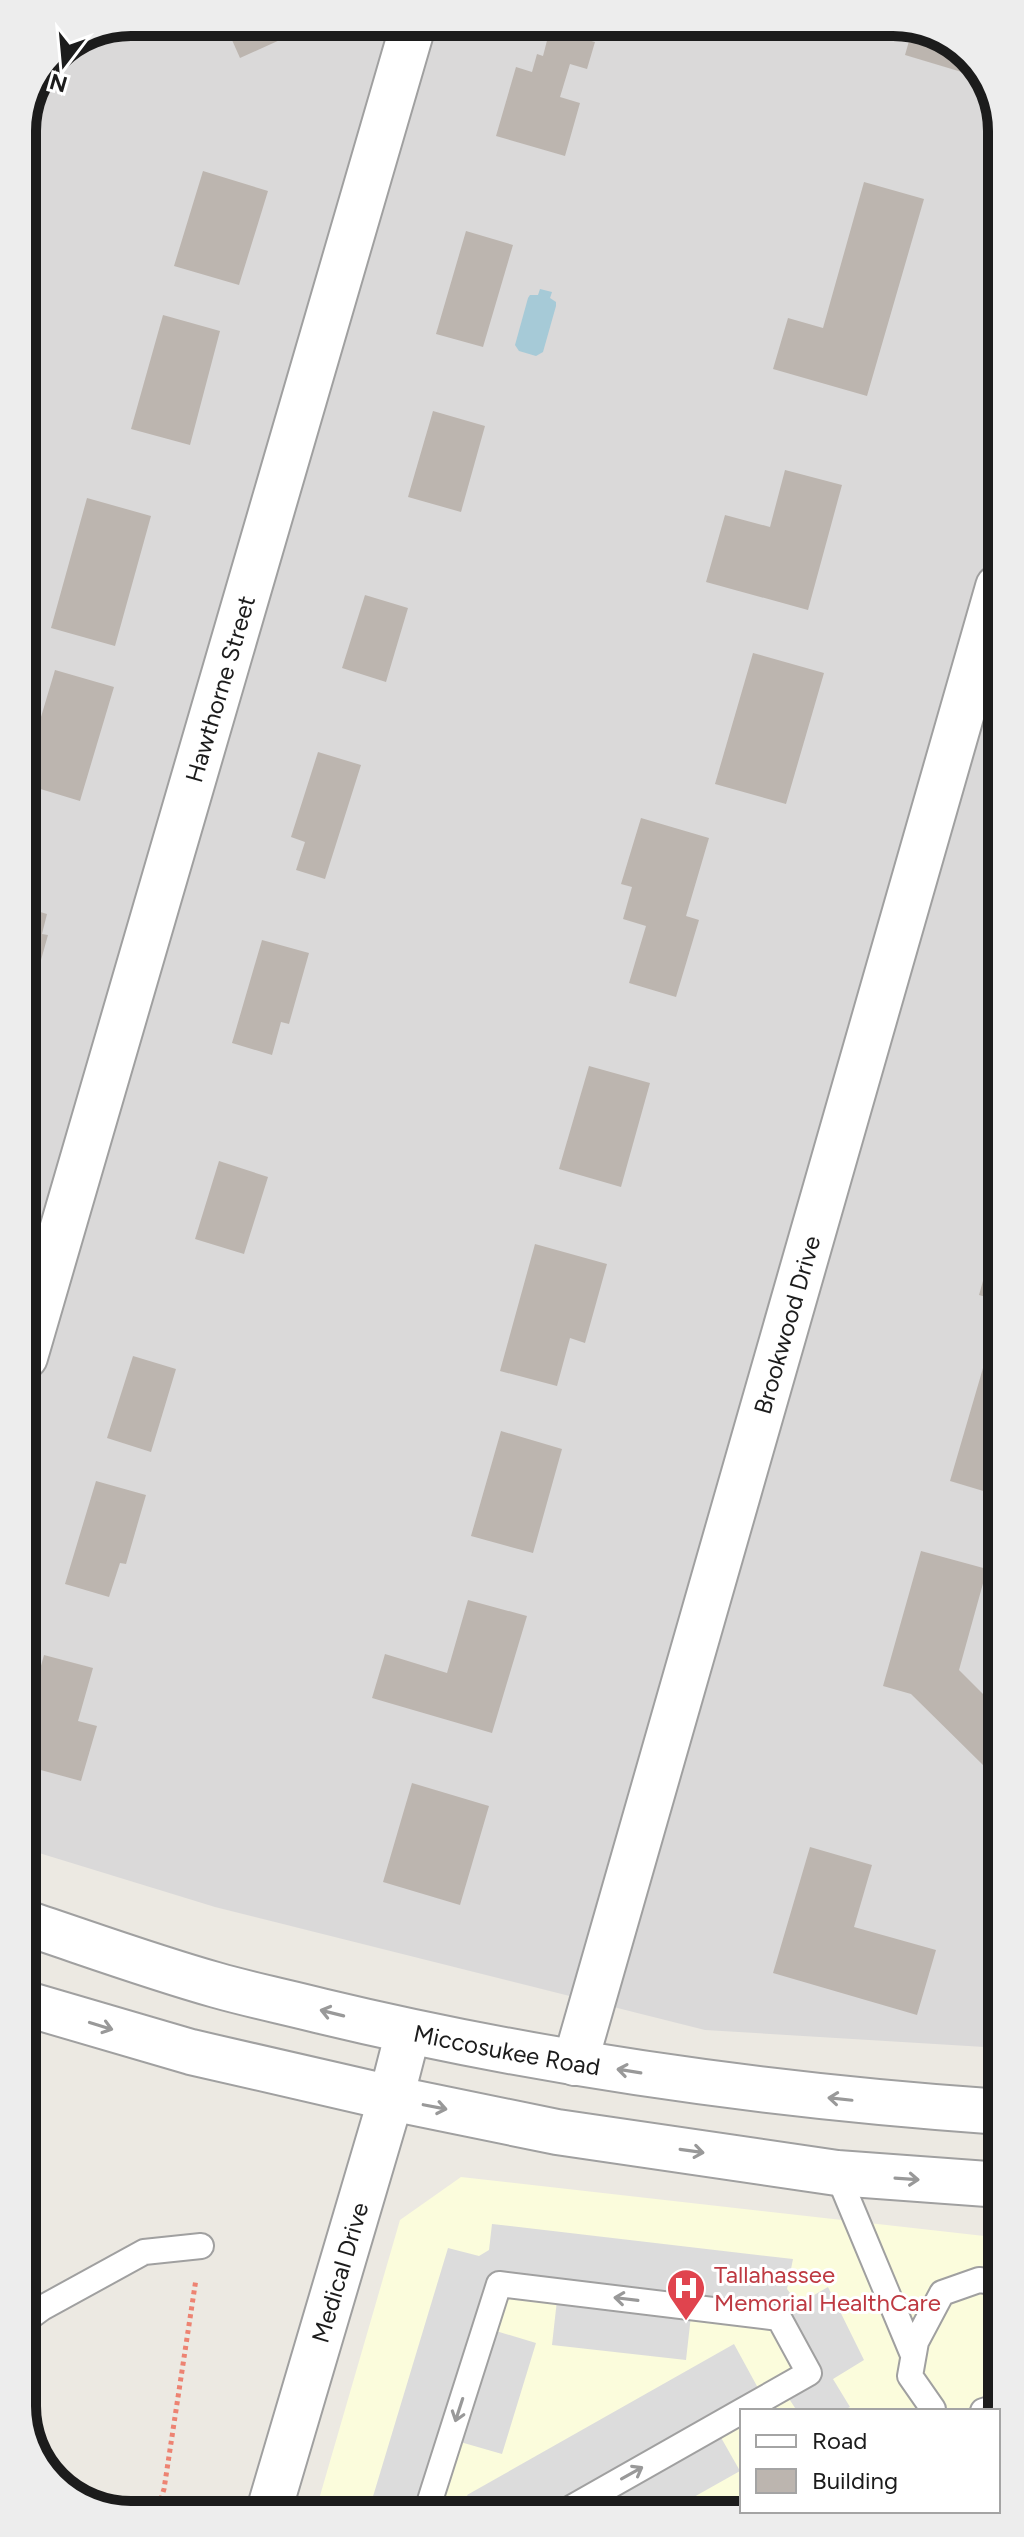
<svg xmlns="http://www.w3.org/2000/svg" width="1024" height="2537" viewBox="0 0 1024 2537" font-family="Figtree,sans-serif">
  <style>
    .residential { fill: #dad9d9 }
    .education { fill: #fbfcdc }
    .parking { fill: #dcdcdc }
    .water { fill: #a6cad7 }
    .building { fill: #bcb5af }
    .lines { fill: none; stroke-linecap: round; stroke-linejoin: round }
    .service-casing { stroke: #a0a0a0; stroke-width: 28 }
    .minor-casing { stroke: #a0a0a0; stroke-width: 48 }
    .tertiary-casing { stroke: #a0a0a0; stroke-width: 48 }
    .path { stroke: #ed8372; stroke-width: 5; stroke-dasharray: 4 4; stroke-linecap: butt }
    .service { stroke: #fff; stroke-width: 24 }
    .minor { stroke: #fff; stroke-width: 44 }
    .tertiary { stroke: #fff; stroke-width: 44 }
    .oneway { stroke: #999 }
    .labels { text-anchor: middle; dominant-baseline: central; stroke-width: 6; stroke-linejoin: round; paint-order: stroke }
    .street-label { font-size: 24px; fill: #1c1c1c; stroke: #fff }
    .health-label { font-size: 24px; fill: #be3a42; stroke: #fff; text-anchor: start }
    .rim { fill: none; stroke: #1c1c1c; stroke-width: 10 }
  </style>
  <rect width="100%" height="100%" fill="#ece9e2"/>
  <path class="residential" d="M131,22h769l60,23 36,52 5,1951 -296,-18 -490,-123 -189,-58 -4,-1724 32,-71z"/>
  <path class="education" d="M461,2177l541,61v168l-4,5h-256v100l-427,2 85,-293z"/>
  <path class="parking" d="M492,2224l301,35 -6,30 9,12 6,1 26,-15 36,73 -31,19 17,28 -8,4h-45l-15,-23 27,-14 -30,-56 -87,-11 -6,53 -134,-15 6,-54 -58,-7 -14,44 50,15 -34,111 -52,-15 -24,74h-58l80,-265 31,8 10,-6z
    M734,2344l30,55 -49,28 25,44 -71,40 -192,1 -10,-17z"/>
  <path class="water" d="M540,289l12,3 -2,6 6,4v4l-13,46 -7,4 -17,-5 -4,-6 13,-47 2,-3h8z"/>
  <path class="building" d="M224,22h75l-10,5 4,7 -53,24z
    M913,27l47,18 10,14 -5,14 -60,-18z
    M550,29l45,13 -8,27 -17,-5 -10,33 20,6 -15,53 -69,-20 20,-69 16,5 5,-18 6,2z
    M203,171l65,20 -29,94 -65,-19z
    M864,182l60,17 -57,197 -94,-27 15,-51 35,10z
    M466,231l47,14 -30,102 -47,-13z
    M163,315l57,16 -30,114 -59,-16z
    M433,411l52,15 -24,86 -53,-15z
    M785,470l57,15 -34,125 -102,-28 19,-67 45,12z
    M87,498l64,18 -36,130 -64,-18z
    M365,595l43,13 -22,74 -44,-14z
    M753,653l71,20 -38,131 -71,-20z
    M55,670l59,17 -34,114 -56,-17v-10z
    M318,752l43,13 -36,114 -29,-9 9,-28 -14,-5z
    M641,818l68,20 -23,78 13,4 -23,77 -47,-14 17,-57 -23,-7 9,-32 -11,-3z
    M24,860l15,4 -12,44 20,6 -5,20 6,1 -14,50 -10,-2z
    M262,940l47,13 -20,71 -8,-2 -9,33 -40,-12z
    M589,1066l61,17 -29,104 -62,-18z
    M219,1161l49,16 -24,77 -49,-15z
    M998,1228h1v73l-20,-6z
    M535,1244l72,20 -22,79 -15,-5 -13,48 -57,-15z
    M133,1356l43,13 -25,83 -44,-14z
    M983,1368l16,5 1,123 -50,-15z
    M501,1431l61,18 -29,104 -62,-17z
    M96,1481l50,14 -20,69 -6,-1 -11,34 -44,-13z
    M921,1551l66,18 -28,101 41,41v37l-17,17 -72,-71 -28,-8z
    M468,1600l59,16 -35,117 -120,-35 13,-44 62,19z
    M44,1655l49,13 -15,53 19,5 -16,55 -55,-15v-47z
    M412,1783l77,23 -29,99 -77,-23z
    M810,1847l62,18 -18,62 82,23 -19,65 -144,-42z"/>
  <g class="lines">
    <defs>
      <path id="service" d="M837,2173l76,182
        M27,2319l15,-11 102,-56 57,-6
        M933,2409l-23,-33 6,-34 26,-49 37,-13 23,3
        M983,2411l19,-6
        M564,2512l178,-101
        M426,2513l73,-229 280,34 30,55 -67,38"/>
      <g id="minor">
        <path id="s1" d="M25,1357l389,-1335"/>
        <path id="s2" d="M575,2063l423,-1476"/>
        <path id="s3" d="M268,2514l123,-416 17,-66"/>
      </g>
      <g id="tertiary">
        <path id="s4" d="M26,1923c63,21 126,44 190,62 35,10 70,17 105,26 224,54 451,85 680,101"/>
        <path d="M27,2004l164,48 200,46 166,34 280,41 164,12"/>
      </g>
    </defs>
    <use href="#service" class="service-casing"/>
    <use href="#minor" class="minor-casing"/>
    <use href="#tertiary" class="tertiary-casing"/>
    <path class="path" d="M156,2515l8,-26 32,-210"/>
    <use href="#service" class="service"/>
    <use href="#minor" class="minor"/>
    <use href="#tertiary" class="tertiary"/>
  </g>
  <defs><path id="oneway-shaft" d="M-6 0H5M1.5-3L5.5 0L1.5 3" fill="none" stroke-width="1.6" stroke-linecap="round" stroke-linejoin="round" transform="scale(2)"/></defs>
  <g class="oneway">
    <use href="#oneway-shaft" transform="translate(332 2013) rotate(-166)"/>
    <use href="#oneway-shaft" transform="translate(101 2026) rotate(17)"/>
    <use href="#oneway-shaft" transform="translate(629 2071) rotate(-171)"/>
    <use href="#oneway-shaft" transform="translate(840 2099) rotate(-174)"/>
    <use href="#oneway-shaft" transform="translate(435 2107) rotate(11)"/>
    <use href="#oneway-shaft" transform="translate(692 2151) rotate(8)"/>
    <use href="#oneway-shaft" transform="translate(907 2179) rotate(4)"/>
    <use href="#oneway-shaft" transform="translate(626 2299) rotate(-173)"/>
    <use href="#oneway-shaft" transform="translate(459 2410) rotate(108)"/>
    <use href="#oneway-shaft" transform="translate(632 2473) rotate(-29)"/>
  </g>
  <defs>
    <symbol id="hospital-pin" viewBox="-11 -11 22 30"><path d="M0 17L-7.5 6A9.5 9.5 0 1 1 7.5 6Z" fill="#e0444e" stroke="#fff"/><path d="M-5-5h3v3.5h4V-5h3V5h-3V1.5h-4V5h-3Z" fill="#fff"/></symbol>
  </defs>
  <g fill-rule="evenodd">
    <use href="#hospital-pin" x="664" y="2266" width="44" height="60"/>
  </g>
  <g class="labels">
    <g class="street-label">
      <text stroke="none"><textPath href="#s1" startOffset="696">Hawthorne Street</textPath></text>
      <text stroke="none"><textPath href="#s2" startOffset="768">Brookwood Drive</textPath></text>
      <text stroke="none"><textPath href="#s4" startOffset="498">Miccosukee Road</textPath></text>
      <text stroke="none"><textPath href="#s3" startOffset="252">Medical Drive</textPath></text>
    </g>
    <g class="health-label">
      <text x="714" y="2274">Tallahassee<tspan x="714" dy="28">Memorial HealthCare</tspan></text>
    </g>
  </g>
  <path d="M0 0H1024V2537H0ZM131 36H893A95 95 0 0 1 988 131V2406A95 95 0 0 1 893 2501H131A95 95 0 0 1 36 2406V131A95 95 0 0 1 131 36Z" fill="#ededed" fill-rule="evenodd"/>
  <path class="rim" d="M131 36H893A95 95 0 0 1 988 131V2406A95 95 0 0 1 893 2501H131A95 95 0 0 1 36 2406V131A95 95 0 0 1 131 36Z"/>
  <rect x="740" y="2409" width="260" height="104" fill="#ffffff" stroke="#a4a4a4" stroke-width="2"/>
  <rect x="756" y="2435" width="40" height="12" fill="#ffffff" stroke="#a4a4a4" stroke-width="2"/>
  <text x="812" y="2449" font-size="24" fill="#1c1c1c">Road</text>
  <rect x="756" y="2469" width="40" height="24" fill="#bcb5af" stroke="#a4a4a4" stroke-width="2"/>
  <text x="812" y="2489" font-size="24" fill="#1c1c1c">Building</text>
  <g transform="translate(64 64) rotate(196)" stroke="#ffffff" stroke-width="6" paint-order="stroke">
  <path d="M0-6L14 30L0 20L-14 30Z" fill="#1c1c1c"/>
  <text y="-12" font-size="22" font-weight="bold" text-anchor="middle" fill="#1c1c1c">N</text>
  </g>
</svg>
